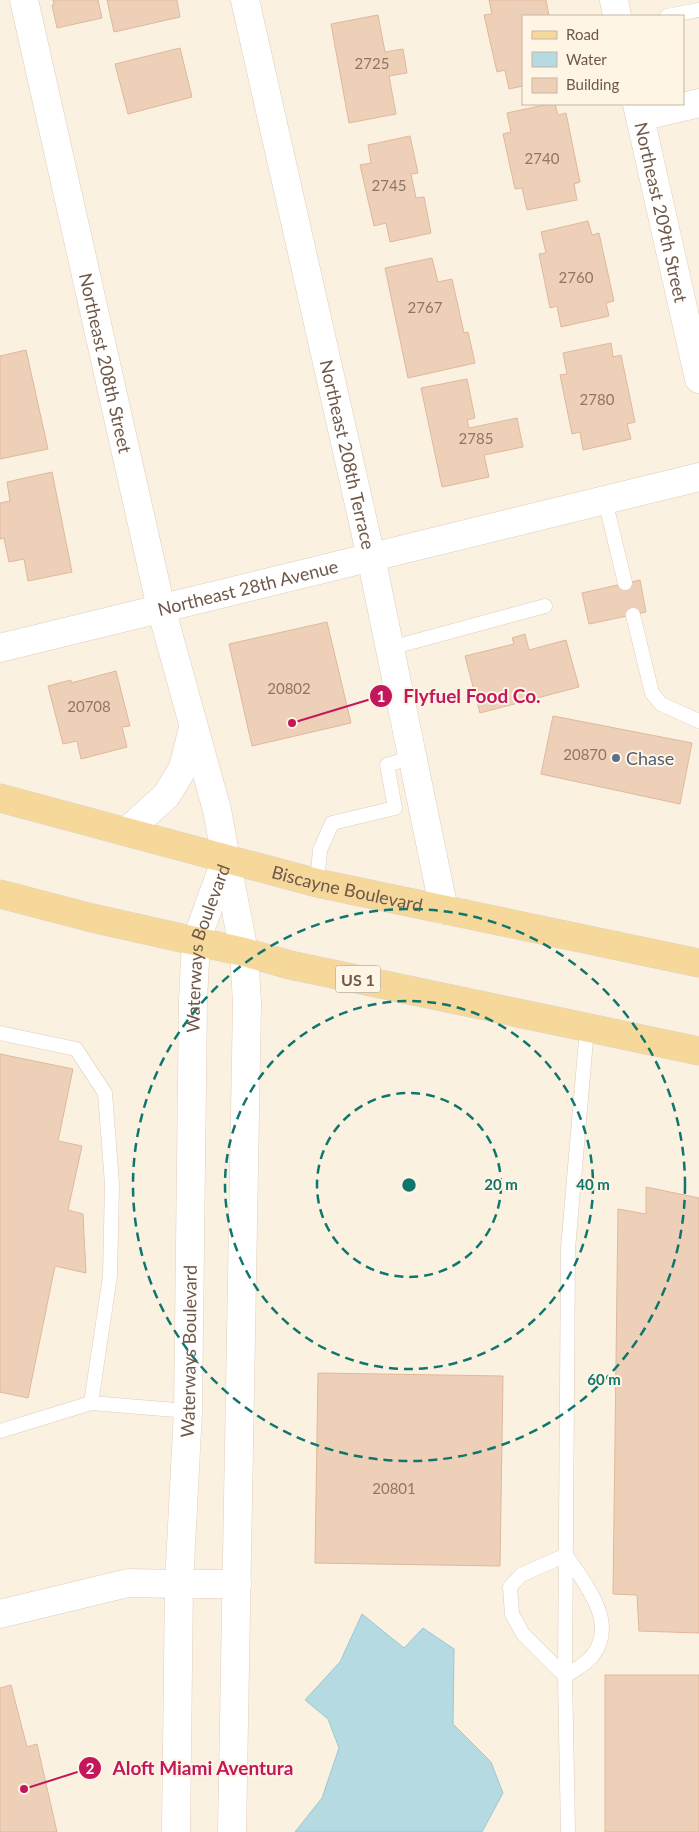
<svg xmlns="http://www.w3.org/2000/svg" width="699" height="1832" viewBox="0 0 699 1832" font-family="Lato,sans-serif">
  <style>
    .water { fill: #b6dae2; stroke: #9dc8d3 }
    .building { fill: #eed0b9; stroke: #dfb89b }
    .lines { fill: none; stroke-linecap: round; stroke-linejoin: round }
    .lane-casing { stroke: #ddcdbd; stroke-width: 15 }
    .street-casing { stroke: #ddcdbd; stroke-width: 29 }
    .secondary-casing { stroke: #e2cfbb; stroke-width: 29 }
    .primary-casing { stroke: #dad4d0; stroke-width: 29 }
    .lane { stroke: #fff; stroke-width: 14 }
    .street { stroke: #fff; stroke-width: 28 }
    .secondary { stroke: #fff; stroke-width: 28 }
    .primary { stroke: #f6d89b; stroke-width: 28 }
    .ring { fill: none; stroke: #0f766e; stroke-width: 2.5; stroke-dasharray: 9 6 }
    .service-dot { fill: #5c6f8a; stroke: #fef5e5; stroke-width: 2 }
    .labels { text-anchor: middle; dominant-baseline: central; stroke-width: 4; stroke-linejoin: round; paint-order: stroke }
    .number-label { font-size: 15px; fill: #8f7665 }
    .shield { fill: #fef5e5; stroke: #9a8778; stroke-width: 1 }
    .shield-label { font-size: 16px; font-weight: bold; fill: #6f5849 }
    .street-label { font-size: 18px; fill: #6f5849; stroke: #fef5e5 }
    .service-label { font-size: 18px; fill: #4e5e75; stroke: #fef5e5; text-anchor: start }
    .centre { fill: #0f766e; stroke: #fef5e5; stroke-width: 2.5 }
    .ring-label { font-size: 15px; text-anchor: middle; font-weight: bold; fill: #0f766e; stroke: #fef5e5; stroke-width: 4; stroke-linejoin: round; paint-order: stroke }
    .leader { fill: none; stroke: #c2185b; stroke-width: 2 }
    .callout-dot { fill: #c2185b; stroke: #fef5e5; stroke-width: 2 }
    .mark-label { font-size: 15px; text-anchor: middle; font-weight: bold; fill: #fff }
    .callout-label { font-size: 19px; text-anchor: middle; font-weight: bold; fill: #c2185b; stroke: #fef5e5; stroke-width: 4; stroke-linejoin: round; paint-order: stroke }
  </style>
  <rect width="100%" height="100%" fill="#faf1e0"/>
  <path class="water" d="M362,1614l42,34 19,-20 31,21 -1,75 38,38 12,31 -21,39h-187l27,-34 17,-50 -11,-29 -23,-19 35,-38z"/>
  <path class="building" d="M53,0h45l4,18 -45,10 -5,-23h2z
    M107,0h70l3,17 -66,15z
    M489,0h57l3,16h-26v70l-14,3 -4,-19 -8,2 -13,-57 8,-1z
    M378,15l7,37 18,-3 4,24 -18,3 7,38 -47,9 -18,-99z
    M180,48l12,49 -64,17 -13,-50z
    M549,104h6l3,11 8,-2 14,69 -6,2 3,16 -50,10 -5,-22 -7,1 -12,-55 8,-2 -4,-19z
    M410,136l8,37 -7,1 5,24 8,-1 7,36 -41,9 -4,-19 -12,3 -14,-61 11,-2 -3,-18z
    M588,221l4,14 7,-2 15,68 -8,2 3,13 -48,11 -4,-21 -7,2 -11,-54 7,-1 -5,-21z
    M432,258l6,24 14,-3 12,54 4,-1 7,31 -67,15 -23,-110z
    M611,343l2,14 8,-2 14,67 -8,2 4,15 -48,11 -3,-18 -8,2 -12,-59 7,-1 -4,-21z
    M26,350l22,99 -48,10v-103z
    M467,379l8,39 -8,2 2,8 48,-10 6,29 -39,8 5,22 -47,10 -21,-99z
    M52,472l20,100 -44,9 -4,-22 -15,3 -5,-24 -4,1v-36l10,-2 -3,-19z
    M640,580l6,32 -57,12 -7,-31z
    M327,622l24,101 -99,23 -23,-102z
    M525,634l4,16 37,-10 13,47 -99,26 -15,-57 49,-12 -2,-6z
    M116,671l14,55 -8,1 5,20 -46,12 -4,-18 -14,3 -15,-58 23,-6v3z
    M553,716l139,27 -12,61 -139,-30z
    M0,1054l73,15 -15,72 24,5 -14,64 15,4 3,59 -31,-7 -27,132 -28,-6z
    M646,1187l53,11v435l-60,-2 -2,-36 -24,-1 5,-385 28,5z
    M318,1373l185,3 -3,190 -185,-3z
    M605,1675h94v157h-94z
    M11,1685l16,62 10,-3 20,88h-57v-144z"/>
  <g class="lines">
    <defs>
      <path id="lane" d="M667,16l32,-6
        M605,500l20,83
        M633,615l19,78 9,11 38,17
        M390,648l155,-42
        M317,883l3,-33 12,-27 63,-15 -8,-43 26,-8
        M0,1033l76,16 29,44 7,91 -2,92 -19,127 97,8
        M0,1431l91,-28
        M566,1555c19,29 52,67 27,100 -6,9 -19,15 -28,21l-42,-42 -11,-20 -2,-27 11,-12z
        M568,1832l-3,-156 3,-427 19,-221"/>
      <g id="street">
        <path id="s1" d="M24,0l137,608 56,202 9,49"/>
        <path id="s2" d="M245,0l126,557 73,353"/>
        <path d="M640,117l59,-14"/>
        <path id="s3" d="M0,648l699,-171"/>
        <path d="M126,832l40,-36 17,-28 10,-40"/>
        <path d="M0,1614l128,-31 51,1"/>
      </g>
      <g id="secondary">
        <path d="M614,0l3,16"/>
        <path id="s4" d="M637,104l62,275"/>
        <path d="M226,859l18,93 3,51 -15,829"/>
        <path d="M179,1584h58"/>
        <path id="s5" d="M176,1832l3,-248 9,-173 5,-411 3,-59 30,-82"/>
      </g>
      <g id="primary">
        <path id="s6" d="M0,798l317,85 382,80"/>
        <path d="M0,894l92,24 152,34 46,13 409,86"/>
      </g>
    </defs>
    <use href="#lane" class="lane-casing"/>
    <use href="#street" class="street-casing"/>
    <use href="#secondary" class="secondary-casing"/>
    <use href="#primary" class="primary-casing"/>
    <use href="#lane" class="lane"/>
    <use href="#street" class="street"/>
    <use href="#secondary" class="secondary"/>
    <use href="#primary" class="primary"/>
  </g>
  <g class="ring">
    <circle cx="409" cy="1185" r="92"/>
    <circle cx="409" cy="1185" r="184"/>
    <circle cx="409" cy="1185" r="276"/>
  </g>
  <circle class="service-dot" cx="616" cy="758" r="5"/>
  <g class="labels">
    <g class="number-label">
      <text x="372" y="63">2725</text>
      <text x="542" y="158">2740</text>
      <text x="389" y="185">2745</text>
      <text x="576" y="277">2760</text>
      <text x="425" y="307">2767</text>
      <text x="597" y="399">2780</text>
      <text x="476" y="438">2785</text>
      <text x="289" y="688">20802</text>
      <text x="89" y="706">20708</text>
      <text x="585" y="754">20870</text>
      <text x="394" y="1488">20801</text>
    </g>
    <rect class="shield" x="335.5" y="965.5" width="45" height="27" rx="4"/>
    <g class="shield-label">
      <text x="358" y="979">US 1</text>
    </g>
    <g class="street-label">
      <text stroke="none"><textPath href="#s4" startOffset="111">Northeast 209th Street</textPath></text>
      <text stroke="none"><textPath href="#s1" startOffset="372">Northeast 208th Street</textPath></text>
      <text stroke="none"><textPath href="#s2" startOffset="466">Northeast 208th Terrace</textPath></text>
      <text stroke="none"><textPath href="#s3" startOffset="255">Northeast 28th Avenue</textPath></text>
      <text stroke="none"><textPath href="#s6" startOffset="359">Biscayne Boulevard</textPath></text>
      <text stroke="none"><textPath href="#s5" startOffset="886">Waterways Boulevard</textPath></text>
      <text stroke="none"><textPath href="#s5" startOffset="481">Waterways Boulevard</textPath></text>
    </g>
    <g class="service-label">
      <text x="626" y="758">Chase</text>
    </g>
  </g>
  <circle cx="409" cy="1185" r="8" class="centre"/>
  <g class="ring-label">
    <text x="501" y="1190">20 m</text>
    <text x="593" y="1190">40 m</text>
    <text x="604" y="1385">60 m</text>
  </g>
  <path class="leader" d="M292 723L381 696M24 1789L90 1768"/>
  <g class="callout-dot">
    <circle cx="292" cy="723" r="5"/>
    <circle cx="24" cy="1789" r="5"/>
    <circle cx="381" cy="696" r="12"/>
    <circle cx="90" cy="1768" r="12"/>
  </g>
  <g class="mark-label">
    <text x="381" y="702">1</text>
    <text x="90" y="1774">2</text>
  </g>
  <g class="callout-label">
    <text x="472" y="703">Flyfuel Food Co.</text>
    <text x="203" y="1775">Aloft Miami Aventura</text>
  </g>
  <rect x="522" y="15" width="162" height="90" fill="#fef5e5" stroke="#c5b6a7"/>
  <rect x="532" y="31" width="25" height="8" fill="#f6d89b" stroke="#c5b6a7"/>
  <text x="566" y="40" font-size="15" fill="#6f5849">Road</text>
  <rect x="532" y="52" width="25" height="15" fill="#b6dae2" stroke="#c5b6a7"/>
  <text x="566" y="65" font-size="15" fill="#6f5849">Water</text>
  <rect x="532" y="78" width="25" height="15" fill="#eed0b9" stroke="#c5b6a7"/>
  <text x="566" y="90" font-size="15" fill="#6f5849">Building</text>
</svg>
